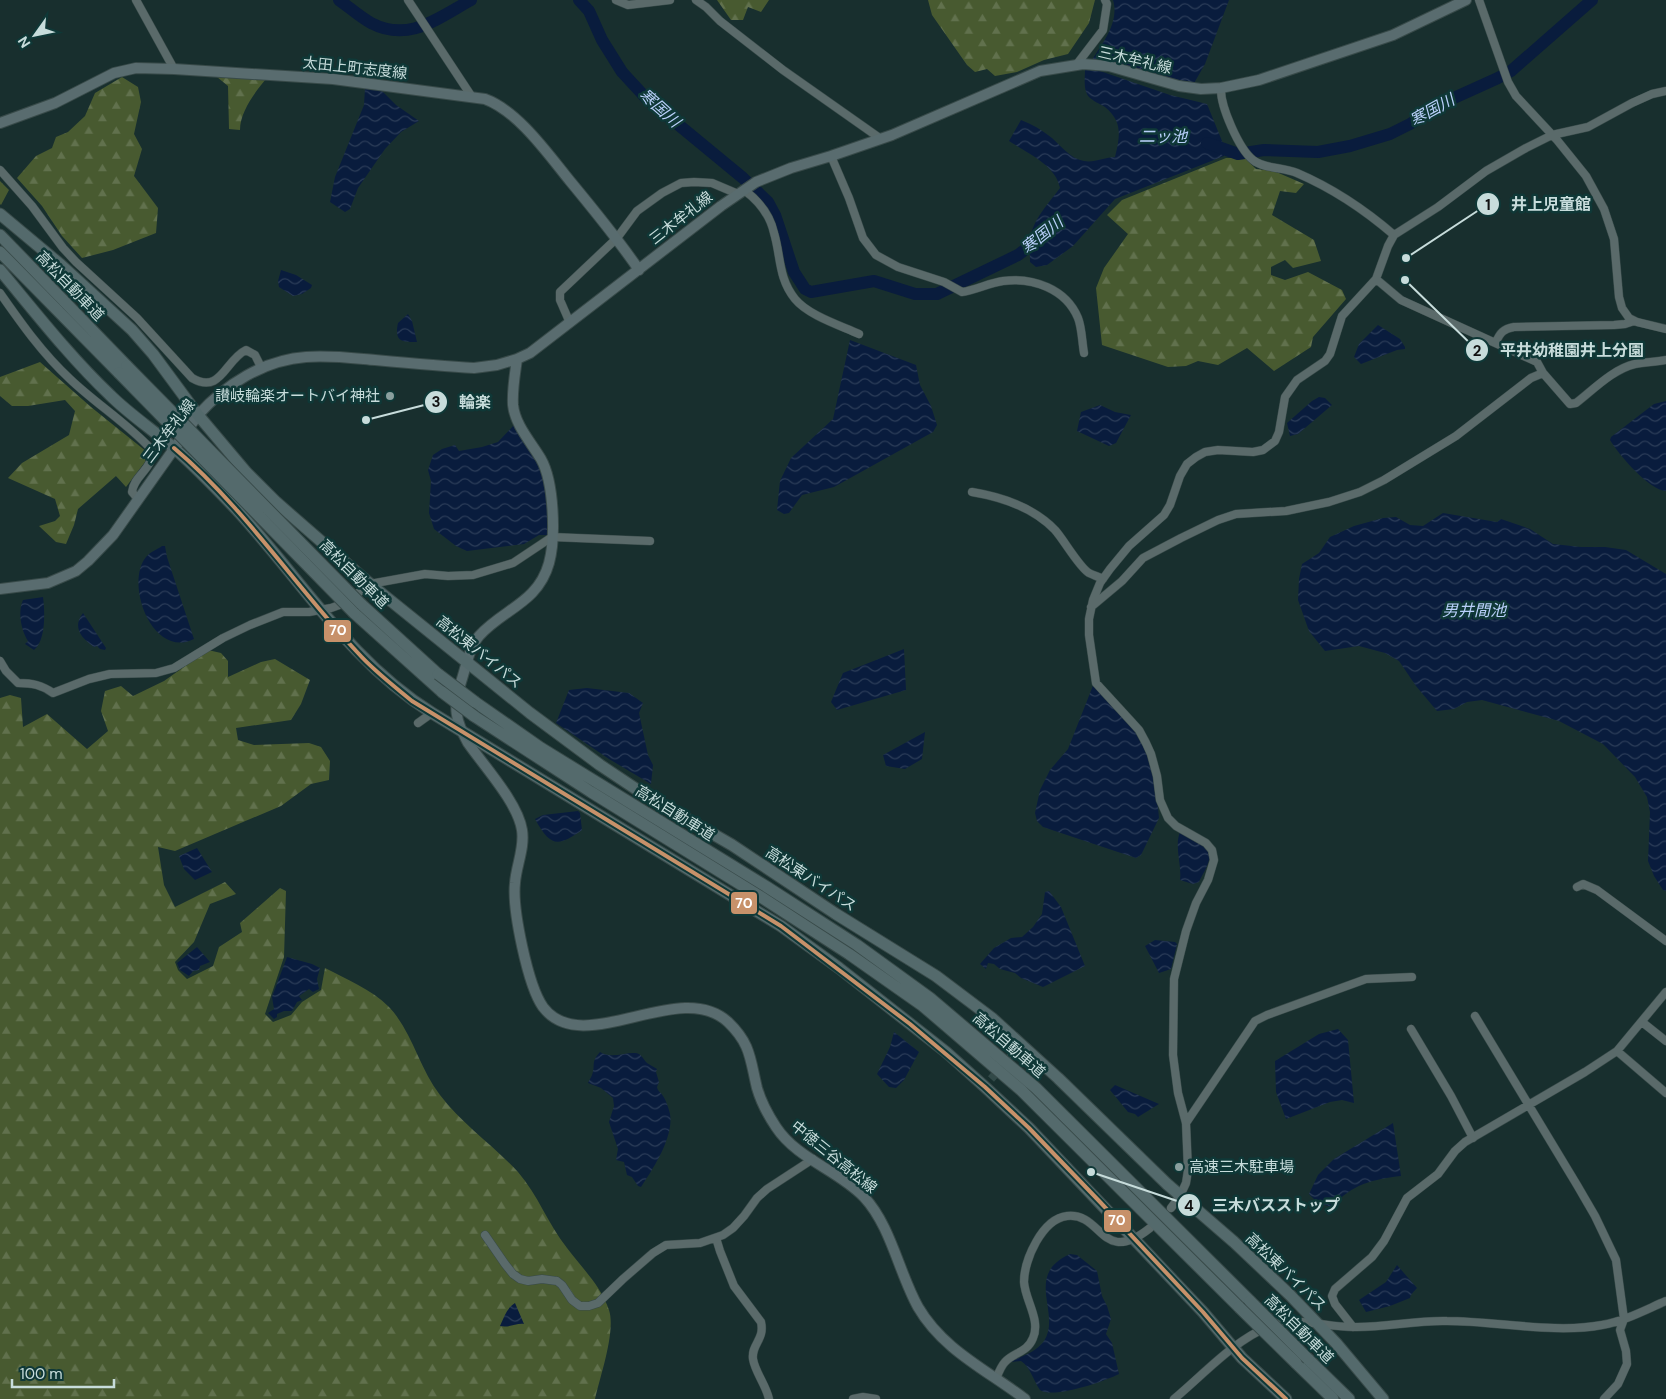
<svg xmlns="http://www.w3.org/2000/svg" width="1666" height="1399" viewBox="0 0 1666 1399" font-family="'DM Sans','Noto Sans JP',sans-serif">
  <style>
    .forest { fill: url(#forest-firs) }
    .water { fill: url(#water-waves) }
    .lines { fill: none; stroke-linecap: round; stroke-linejoin: round }
    .river { stroke: #091c3d; stroke-width: 12 }
    .minor-tunnel { stroke: #324948; stroke-width: 8; stroke-dasharray: 8 4; stroke-linecap: butt }
    .minor-casing { stroke: #384a49; stroke-width: 9 }
    .major-casing { stroke: #384a49; stroke-width: 12 }
    .highway-casing { stroke: #384a49; stroke-width: 13 }
    .minor { stroke: #5a6a6a; stroke-width: 8 }
    .major { stroke: #596c6f; stroke-width: 10 }
    .highway { stroke: #546a6c; stroke-width: 11 }
    .highway-bridge-casing { stroke: #384a49; stroke-width: 13; stroke-linecap: butt }
    .highway-bridge { stroke: #546a6c; stroke-width: 11 }
    .bus-1-casing { stroke: #0f3837; stroke-width: 8 }
    .bus-1 { stroke: #c7916a; stroke-width: 4 }
    .poi-dot { fill: #8a9f9e; stroke: #0f3837; stroke-width: 2 }
    .labels { text-anchor: middle; dominant-baseline: central; stroke-width: 5; stroke-linejoin: round; paint-order: stroke }
    .street-label { font-size: 15px; fill: #c7dcdb; stroke: #0f3837 }
    .poi-label { font-size: 15px; fill: #c7dcdb; stroke: #0f3837; text-anchor: end }
    .water-label { font-size: 16px; font-style: italic; fill: #b9d0fa; stroke: #0f3837 }
    .leader { fill: none; stroke: #c7dcdb; stroke-width: 2 }
    .callout-dot { fill: #c7dcdb; stroke: #0f3837; stroke-width: 2 }
    .mark-label { font-size: 15px; text-anchor: middle; font-weight: bold; fill: #111 }
    .callout-label { font-size: 16px; text-anchor: middle; font-weight: bold; fill: #c7dcdb; stroke: #0f3837; stroke-width: 5; stroke-linejoin: round; paint-order: stroke }
    .line-badge { stroke: #0f3837; stroke-width: 2 }
    .badge-label { font-size: 14px; text-anchor: middle; font-weight: bold; fill: #fff }
  </style>
  <defs>
    <pattern id="forest-firs" width="22" height="20" patternUnits="userSpaceOnUse" patternTransform="scale(1.25)"><rect width="22" height="20" fill="#485a30"/><path d="M5 1l3.5 6h-7zM16 11l3.5 6h-7z" fill="#61714d"/></pattern>
    <pattern id="water-waves" width="16" height="10" patternUnits="userSpaceOnUse" patternTransform="scale(1.25)"><rect width="16" height="10" fill="#091c3d"/><path d="M0 5q4-4 8 0t8 0" fill="none" stroke="#2b3c58"/></pattern>
  </defs>
  <rect width="100%" height="100%" fill="#182f2e"/>
  <path class="forest" d="M717,0h52l-8,12 -13,-5 -5,13h-12z
    M928,0h167l-6,23 -21,31 -24,6 -27,12 -22,4 -8,-7 -12,3 -8,-7 -35,-50z
    M217,75l49,4c-11,13 -26,33 -26,51l-11,-1 -1,-43 -11,-9z
    M122,77l16,10 3,15 -7,32 8,15 -8,27 24,32 -2,25 -43,17 -31,8 -20,-22 -20,-30 -25,-28 19,-22 16,-8 4,-11 12,-5 17,-16 10,-23z
    M1226,158h19l11,11 18,2 30,13 -8,9 -16,-2 -8,24 42,25 7,21 -28,7 -8,-8 -14,7v8l14,5 23,-8 34,18 4,9 -33,38 -2,10 -37,24 -27,-23 -29,17 -20,-4 -12,5 -18,1 -66,-22 -6,-57 8,-20 24,-34 -21,-19 15,-15z
    M0,181l9,9 -8,15 -1,-1z
    M40,362l51,45 56,45 -2,10 -19,25 -10,-11 -38,33 -4,16 -8,19 -10,-2 -17,-16 16,-5 5,-5 -5,-17 -47,-21 14,-15 47,-28 6,-24 -10,-11 -37,6h-16l-12,-10v-19z
    M208,650l13,3 7,8v16l33,-15 14,-3 35,21 -9,24 -10,16 -55,8 2,12 16,5 55,-2 12,4 9,14 -1,19 -18,4 -30,22 -106,45 -17,-4 6,38 11,22 50,-25 11,12 -26,10 -16,38 -19,20 3,8 9,9 26,-13 6,-19 23,-15 -2,-9 40,-35 6,3 -2,66 -19,57 8,8 18,-7 11,-13 19,-12 4,-22c21,11 46,21 64,39 23,24 30,61 51,88 22,29 53,50 78,77 20,23 30,52 49,76 15,20 34,38 42,62 7,21 -9,67 -14,89h-595v-701l10,-3 11,3 2,29 24,-13 40,35 21,-18 -7,-20 4,-20 16,-5 12,10 31,-15z"/>
  <path class="water" d="M1113,0h116l-24,64 -12,21 -103,-22c11,-18 30,-40 23,-63z
    M1085,70l15,1 70,24 37,9 15,37 2,15 -109,43 -42,47 -26,19 -11,2 -6,-5c0,-7 -1,-16 0,-23 3,-20 19,-36 30,-51 -4,-23 -33,-35 -51,-47l12,-21c11,4 21,10 31,18 9,8 19,21 32,23 10,2 21,-4 31,-4 5,-21 8,-35 -10,-50 -5,-3 -12,-6 -16,-10 -6,-7 -4,-19 -4,-27z
    M365,88l15,1 16,16 23,16 -18,11 -16,17 -27,39 -8,21 -5,3 -15,-10 5,-25 29,-72z
    M281,270l15,5 16,10 -1,3 -9,6 -9,2 -14,-9 -1,-6z
    M408,314l4,7 5,21c-15,0 -23,0 -19,-19z
    M1378,325l22,14 5,8v2l-8,1 -36,14 -7,-7 5,-13z
    M850,340l66,25 4,20 11,21 6,19 -4,7 -99,55 -32,8 -13,18 -5,1 -7,-4 3,-29 11,-23 42,-39z
    M1319,397l6,1 7,7 -34,29 -8,2 -3,-13 25,-22z
    M1666,401v90c-17,-1 -47,-36 -56,-51l1,-3 43,-33z
    M1100,405l15,7 16,3 -15,28 -7,3 -32,-15 4,-19z
    M514,425l19,28 16,36 -1,46h-9l-15,9 -57,7 -11,-5 -22,-17 -5,-16 2,-32 -3,-11 5,-15 9,-6 13,-4 4,6 23,-4 16,-5z
    M1443,513l54,9 4,-3 29,10 23,15 28,3h24l21,3 40,24v317l-3,-1 -9,-14 -6,-15 2,-49 -3,-15 -12,-20 -32,-33 -44,-23 -77,-21 -15,2 -13,7 -17,2 -21,-25 -17,-25 -14,-8 -26,-7 -34,5 -16,-20 -11,-31 1,-21 3,-15 17,-11 11,-16 24,-11 29,-8 13,-1 14,8 13,1z
    M162,546h3l2,11 25,76 2,6c-41,21 -70,-55 -48,-82 4,-5 12,-8 16,-11z
    M43,597c2,15 3,43 -9,53l-9,-6 3,-3c-6,-9 -11,-28 -5,-41z
    M83,613l23,35 -1,2 -5,-1 -3,-3 -3,1c-13,-9 -22,-20 -11,-34z
    M904,649l2,41 -69,20 -6,-8 12,-29z
    M1094,683l35,38 16,25 10,31 4,41 -18,37 -5,3 -93,-31 -6,-6 -2,-8 5,-23 10,-20 18,-21z
    M587,688l42,5 14,10 -4,10 9,42 5,10 -2,19 -42,-25 -53,-36 13,-33z
    M925,732l-3,27 -17,10 -19,-3 -3,-11z
    M578,811l2,2 2,17c-25,18 -32,16 -47,-11l8,-4z
    M1180,832c11,6 32,13 29,28 -2,8 -7,15 -10,22l-6,2 -13,-4c2,-16 -6,-33 0,-48z
    M197,848l15,24 -17,8 -11,-11 -5,-13z
    M1049,891l12,16 24,59 -42,21 -22,-9 -6,-5 -15,-4 -6,-5 -6,-1 -2,6 -6,-5 14,-16 17,-10 11,-1 11,-10 9,-13 3,-22z
    M1155,940l20,2 2,2 -6,25 -12,4 -14,-27z
    M197,947l13,15 -10,4 -1,4 -6,1 -4,5 -9,-6 -3,-7z
    M287,957l25,7 8,4 -3,11 2,10 -6,3 -4,-3 -10,7 3,4 -5,2 -5,9h-8l-7,3v3l-3,2 -6,-6 6,-4 -2,-12z
    M1338,1029l10,11 6,63 -12,-3 -12,2 -44,17 -10,-27 -1,-31 44,-27z
    M894,1032l25,20 -15,28 -8,8 -7,-1 -12,-13 13,-27z
    M600,1052c11,7 25,0 35,1 6,0 8,6 12,10 3,2 7,4 10,6l-1,3 3,10 -2,5c1,5 4,5 6,9 3,4 6,13 7,18 4,23 -17,55 -29,73l-3,-1 -6,-9 -5,-2 -3,-13 -8,-2 2,-11 -9,-27 5,-16 -1,-8 -12,-10 -13,-5c1,-3 3,-5 4,-8 4,-10 -2,-12 8,-23z
    M1115,1085l44,19 -21,13 -3,-3 -7,-2 -18,-22z
    M1393,1123l8,53c-26,3 -51,8 -68,31 -11,-2 -17,-5 -24,-13l9,-19 16,-16z
    M1070,1254l7,1 20,16 5,25 5,10 4,13 -5,15 6,9 7,31c-16,8 -66,25 -79,16 -7,-10 -9,-22 -19,-29l-10,1v-1c12,-5 25,-9 33,-20 18,-28 -21,-66 26,-87z
    M1397,1265l20,23c-3,4 -6,5 -7,10l-20,8 -24,6 -7,-12 27,-18z
    M515,1303l9,21c-8,-1 -15,4 -24,2 4,-9 7,-18 15,-23z"/>
  <g class="lines">
    <path class="river" d="M339,0c10,7 21,17 32,23 38,20 67,-5 100,-23
      M579,0l10,11 13,29 20,32 24,26 97,80 25,24 7,13 19,57 11,17 6,3 63,-11 41,13h22l81,-39 25,-19
      M1207,143l31,11 26,-4 54,2 32,-6 40,-12 20,-10 35,-22 53,-24 13,-7 81,-71"/>
    <path class="minor-tunnel" d="M991,1079l22,-25"/>
    <defs>
      <path id="minor" d="M136,0l38,69
        M408,0l64,97
        M616,0l12,5 42,-5
        M696,0l10,7 14,14 63,49 98,69
        M1479,0l29,82 8,14 41,44 29,36 18,33 10,30 5,58 3,11 7,10 8,4 29,7
        M1077,64l26,-34 4,-26 -2,-4
        M1221,88c-1,18 18,61 32,72 11,9 30,7 44,13 35,15 68,37 97,62
        M831,156l18,42 14,40 13,17 22,12 46,15 18,10c14,-2 27,-9 41,-11 30,-4 63,8 75,37 4,10 4,24 6,35
        M0,170l32,36 31,42 13,14 61,56 55,60c29,17 33,-18 54,-28l9,5 7,14
        M744,190c15,11 26,25 30,43 7,23 4,45 21,66 13,16 44,26 64,35
        M1376,279l25,21 136,62 6,11 27,31 6,-1c17,-13 37,-34 59,-39 10,-2 21,-2 31,-4
        M0,293c21,30 42,60 70,86 25,24 58,45 81,70 4,20 -17,25 -19,43l6,7
        M570,323l-10,-23v-8l57,-54 20,-27 25,-18 19,-10 13,-1 18,1 26,11
        M1496,342c4,-9 7,-13 18,-15l100,-2 11,-1 9,-3
        M972,492c30,5 61,15 83,38 9,10 24,37 34,43 4,2 10,4 14,6
        M1091,607l31,-26 21,-23 38,-20 37,-18 18,-6 50,-3 43,-9 31,-10 24,-12 72,-44 75,-58 12,-5
        M0,661l6,10 12,12c14,0 24,2 35,10l36,-14 21,-5 46,-1 18,-5 49,-30 27,-13 33,-13h26l22,-4 14,-5 25,-19 55,-10 23,2 25,-1 40,-12 39,-26 98,4
        M418,723l14,-10
        M1577,887l6,-3 14,6 69,51
        M1475,1016l102,169 18,31 21,44 8,59 -4,11 6,21 1,13 -9,20 -14,15
        M1642,1022l24,19
        M1411,1029l40,67 22,42
        M1617,1051l49,42
        M1013,1054l8,-11
        M1186,1123l69,-102 12,-6 99,-36 46,-2
        M1171,1208l9,-12 6,-13 2,-13 -2,-47 -8,-30 -5,-38 1,-76 12,-48 10,-28 12,-23 6,-20 -2,-10 -6,-7 -30,-17 -8,-8 -8,-18 -3,-24 -6,-22 -5,-11 -7,-13 -10,-11 -33,-36 -7,-48v-16l4,-19 7,-17 10,-14 19,-23 35,-31 6,-10 10,-29 7,-12 9,-7 9,-5 13,-2 35,2 10,-2 12,-9 4,-9 6,-35 12,-17 28,-19 5,-7 12,-38 34,-37 12,-33 6,-11 44,-28 48,-36 40,-23 26,-13 36,-8 44,-24 20,-9 14,-3
        M485,1235l20,29 8,10 7,5 8,2 14,-2 15,2 5,4 10,15 8,6h9l9,-3 25,-24 30,-26 13,-8 34,-2 23,-8 10,-7 11,-12 13,-18 10,-9 46,-30
        M716,1238l4,13 14,35 27,36c4,18 -10,22 -8,37 2,13 13,26 16,40
        M1353,1327l-18,-23 -3,-8 3,-7 37,-32 12,-16 23,-43 31,-24 17,-23 10,-9 120,-70 32,-21 49,-59
        M996,1379c2,-5 5,-13 9,-17 9,-10 22,-9 28,-24 8,-18 -8,-38 -9,-56 0,-22 18,-63 43,-66 36,-4 34,51 83,12
        M853,1399l10,-2 13,2
        M1174,1399c29,-24 60,-59 96,-73 27,-10 55,1 83,1 31,1 62,-7 94,-6 49,0 108,13 155,4 23,-4 43,-15 64,-24"/>
      <path id="major" d="M0,123l55,-20 59,-30 22,-5 38,1 159,10 152,20c33,12 63,55 85,82 24,29 48,58 69,89
        M517,359c-2,15 -5,31 -4,46 2,20 18,37 28,54 13,23 15,78 8,104 -11,40 -46,46 -70,73 -10,12 -13,31 -18,46 -8,25 -6,38 7,61 16,23 50,60 54,87 3,18 -6,36 -7,53 -3,26 13,103 28,124 40,53 136,-30 185,15 23,22 22,37 29,66 4,14 11,27 19,39 21,32 62,43 88,70 27,29 35,76 54,110 25,43 69,63 107,92
        M0,589l48,-6 28,-12 12,-10 25,-26 85,-120c28,-31 66,-55 108,-58 23,-2 46,1 69,3 33,3 66,6 99,8l23,-3 20,-6 13,-6 191,-147 35,-24 35,-14 40,-12 61,-21 148,-64 43,-7 26,2 70,20 22,3 20,-1 38,-8 134,-45 73,-35"/>
      <path id="highway" d="M0,214l61,51 71,65 21,24 45,61 48,57 30,30 94,82 160,129 70,52 42,28 90,52 104,69 100,62 57,43 65,59 109,106 67,58 56,53 46,48 47,56
        M0,235l127,131
        M0,252l119,121
        M0,270c35,42 70,87 110,125 19,19 43,35 64,53 22,19 42,40 62,61 65,70 113,152 196,204l349,213 58,42 107,84 39,35 44,41 174,184 39,46 44,41
        M361,604l77,70
        M354,613l88,79
        M475,702l66,46 226,139 90,58 73,53 106,90 214,213
        M474,716l117,76 170,105 88,57 74,52 98,84 218,217
        M1308,1359l41,40
        M1296,1363l37,36"/>
    </defs>
    <use href="#minor" class="minor-casing"/>
    <use href="#major" class="major-casing"/>
    <use href="#highway" class="highway-casing"/>
    <use href="#minor" class="minor"/>
    <use href="#major" class="major"/>
    <use href="#highway" class="highway"/>
    <defs>
      <path id="highway-bridge" d="M127,366l234,238
        M119,373l235,240
        M438,674l37,28
        M442,692l32,24
        M1250,1301l58,58
        M1239,1307l57,56"/>
    </defs>
    <use href="#highway-bridge" class="highway-bridge-casing"/>
    <use href="#highway-bridge" class="highway-bridge"/>
    <defs>
      <path id="bus-1" d="M174,448c71,60 121,138 184,205 16,18 36,33 54,48l369,225 129,98 75,63 44,41 72,75 102,109 39,46 44,41"/>
    </defs>
    <use href="#bus-1" class="bus-1-casing"/>
    <use href="#bus-1" class="bus-1"/>
  </g>
  <g class="poi-dot">
    <circle cx="390" cy="396" r="5"/>
    <circle cx="1179" cy="1167" r="5"/>
  </g>
  <g class="labels">
    <g class="street-label">
      <text transform="translate(1135 60) rotate(13)">三木牟礼線</text>
      <text transform="translate(355 68) rotate(6)">太田上町志度線</text>
      <text transform="translate(681 218) rotate(-38)">三木牟礼線</text>
      <text transform="translate(70 286) rotate(46)">高松自動車道</text>
      <text transform="translate(169 431) rotate(-53)">三木牟礼線</text>
      <text transform="translate(354 574) rotate(45)">高松自動車道</text>
      <text transform="translate(479 652) rotate(39)">高松東バイパス</text>
      <text transform="translate(675 813) rotate(32)">高松自動車道</text>
      <text transform="translate(811 879) rotate(33)">高松東バイパス</text>
      <text transform="translate(1009 1045) rotate(41)">高松自動車道</text>
      <text transform="translate(834 1157) rotate(39)">中徳三谷高松線</text>
      <text transform="translate(1286 1272) rotate(44)">高松東バイパス</text>
      <text transform="translate(1299 1329) rotate(45)">高松自動車道</text>
    </g>
    <g class="poi-label">
      <text x="380" y="396">讃岐輪楽オートバイ神社</text>
      <text x="1189" y="1167" text-anchor="start">高速三木駐車場</text>
    </g>
    <g class="water-label">
      <text transform="translate(660 108) rotate(42)">寒国川</text>
      <text transform="translate(1432 110) rotate(-29)">寒国川</text>
      <text x="1163" y="136">二ッ池</text>
      <text transform="translate(1042 235) rotate(-39)">寒国川</text>
      <text x="1474" y="610">男井間池</text>
    </g>
  </g>
  <path class="leader" d="M1406 258L1488 204M1405 280L1477 350M366 420L436 402M1091 1172L1189 1205"/>
  <g class="callout-dot">
    <circle cx="1406" cy="258" r="5"/>
    <circle cx="1405" cy="280" r="5"/>
    <circle cx="366" cy="420" r="5"/>
    <circle cx="1091" cy="1172" r="5"/>
    <circle cx="1488" cy="204" r="12"/>
    <circle cx="1477" cy="350" r="12"/>
    <circle cx="436" cy="402" r="12"/>
    <circle cx="1189" cy="1205" r="12"/>
  </g>
  <g class="mark-label">
    <text x="1488" y="210">1</text>
    <text x="1477" y="356">2</text>
    <text x="436" y="407">3</text>
    <text x="1189" y="1211">4</text>
  </g>
  <g class="callout-label">
    <text x="1551" y="210">井上児童館</text>
    <text x="1572" y="356">平井幼稚園井上分園</text>
    <text x="475" y="408">輪楽</text>
    <text x="1276" y="1211">三木バスストップ</text>
  </g>
  <g class="line-badge">
    <rect x="323" y="619" width="29" height="24" rx="5" fill="#c7916a"/>
    <rect x="730" y="891" width="28" height="24" rx="5" fill="#c7916a"/>
    <rect x="1103" y="1209" width="29" height="24" rx="5" fill="#c7916a"/>
  </g>
  <g class="badge-label">
    <text x="338" y="635">70</text>
    <text x="744" y="908">70</text>
    <text x="1117" y="1225">70</text>
  </g>
  <g transform="translate(35 35) rotate(237)" stroke="#0f3837" stroke-width="4" paint-order="stroke">
  <path d="M0-4L9 19L0 12L-9 19Z" fill="#c7dcdb"/>
  <text y="-8" font-size="14" font-weight="bold" text-anchor="middle" fill="#c7dcdb">N</text>
  </g>
  <path d="M12 1379v8h102v-8" fill="none" stroke="#c7dcdb" stroke-width="2.5"/>
  <text x="20" y="1379" font-size="15" fill="#c7dcdb" stroke="#0f3837" stroke-width="4" paint-order="stroke">100 m</text>
</svg>
